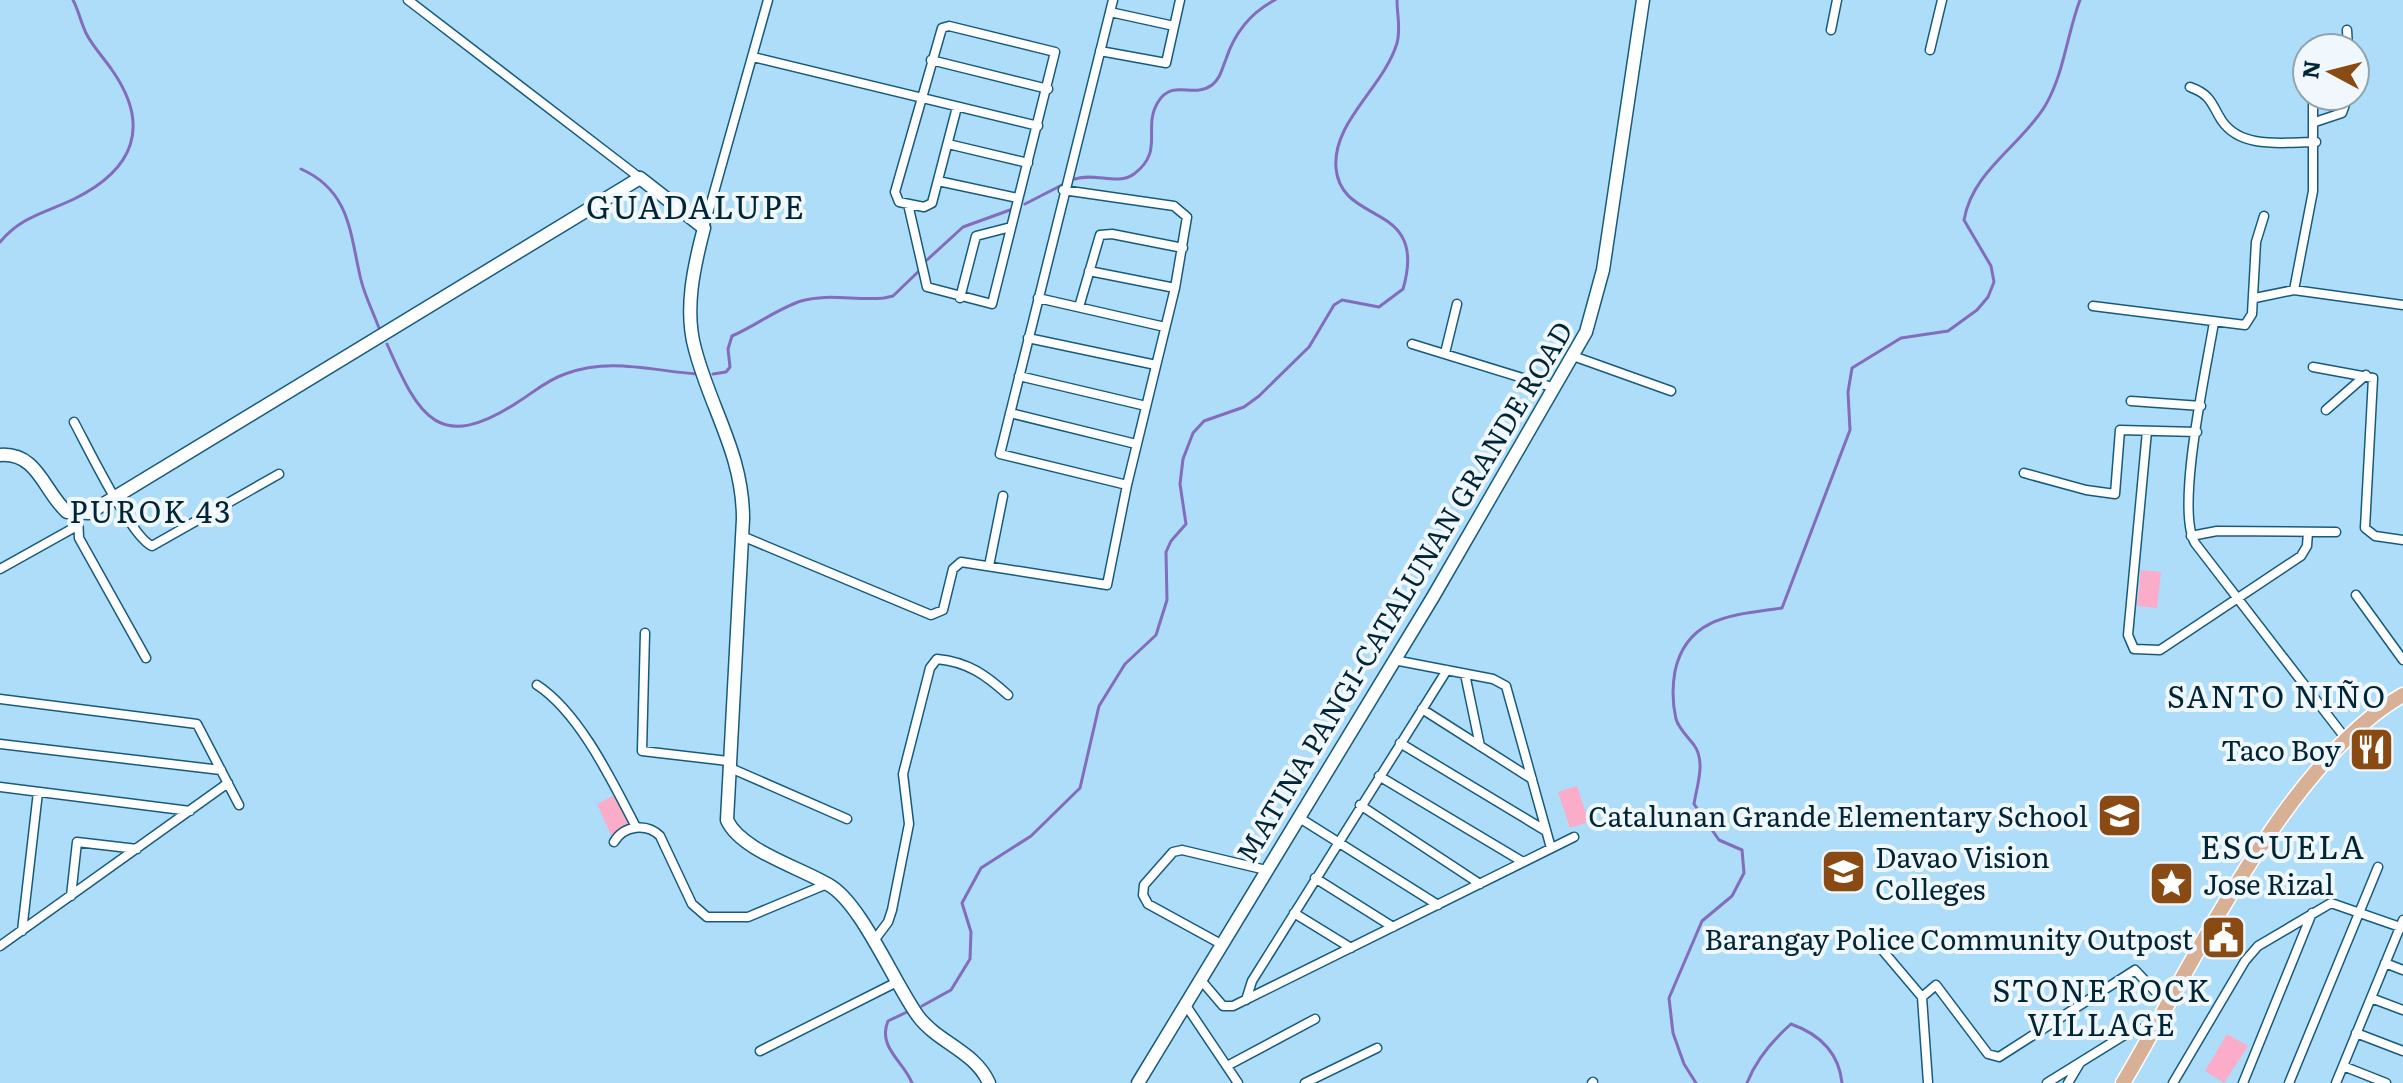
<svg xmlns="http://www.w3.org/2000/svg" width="2403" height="1083" viewBox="0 0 2403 1083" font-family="Literata,serif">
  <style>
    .pitch { fill: #fbacc9 }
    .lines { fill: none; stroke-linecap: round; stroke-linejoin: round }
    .stream { stroke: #826cbb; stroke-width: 3 }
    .street-casing { stroke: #175b7c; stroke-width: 11 }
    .secondary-casing { stroke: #175b7c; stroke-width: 15 }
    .primary-casing { stroke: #fff; stroke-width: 17 }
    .street { stroke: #fff; stroke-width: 8 }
    .secondary { stroke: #fff; stroke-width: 12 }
    .primary { stroke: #d8b095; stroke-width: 14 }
    .labels { text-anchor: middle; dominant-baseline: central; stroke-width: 8; stroke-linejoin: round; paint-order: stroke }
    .street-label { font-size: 28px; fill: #002537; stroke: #f0f8fd }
    .poi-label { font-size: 28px; fill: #002537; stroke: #f0f8fd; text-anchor: end }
    .neighbourhood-label { font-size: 30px; letter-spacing: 2px; fill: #002537; stroke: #f0f8fd }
    .quarter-label { font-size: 32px; letter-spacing: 2px; fill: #002537; stroke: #f0f8fd }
  </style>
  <rect width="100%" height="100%" fill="#aeddfa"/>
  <path class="pitch" d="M2141,570l20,2 -4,36 -20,-2z
    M1577,786l12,36 -19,6 -12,-36z
    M615,795l15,31 -19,9 -14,-31z
    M2227,1034l21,12 -24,37 -19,-12z"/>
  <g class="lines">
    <path class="stream" d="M301,169c50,22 49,66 60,111 4,16 12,32 18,48
      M1075,179c20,-7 43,7 59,-5 31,-23 8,-46 24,-72 15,-24 35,-3 54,-17 8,-6 10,-16 14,-26 9,-27 24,-46 49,-59
      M1025,204l37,-19
      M0,242c22,-26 45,-29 74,-43 59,-29 78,-72 38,-129 -8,-12 -18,-22 -25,-35 -6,-11 -8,-24 -14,-35
      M927,260l36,-33 47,-17
      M387,344c32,73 52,110 131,58 16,-10 29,-22 47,-28 45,-17 88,-3 132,0
      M713,374l13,-2 4,-5 -2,-18 4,-13c23,-10 45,-27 69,-35 27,-8 56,0 83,-3l9,-2 27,-26
      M922,1006l29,-16 19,-31 1,-27 -9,-29 19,-35 50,-32 49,-48 19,-82 26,-42 31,-29 11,-35 -1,-48 5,-11 15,-17 -6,-40 3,-25 10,-26 11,-12 40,-14 15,-11 50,-49 25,-42 8,-5 37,7 24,-18c26,-89 -62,-62 -67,-121 -4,-46 48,-81 61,-125 4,-15 0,-28 0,-43
      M907,1012l-19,9c-11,26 16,41 24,62
      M1696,1083l-12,-19 -11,-31 -4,-35 33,-77 30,-25 12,-23 -2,-23 -23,-10 -25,-36c3,-19 12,-42 0,-59 -6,-8 -15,-16 -18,-26 -4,-17 -4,-31 -1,-48 12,-55 59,-56 107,-63l68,-178 -2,-38 4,-24 49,-30 47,-7 29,-21 11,-13 6,-15 -3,-16 -27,-46c9,-50 56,-73 81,-114 19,-32 22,-72 35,-106
      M1747,1083c9,-23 26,-43 44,-59 28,10 48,29 51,59"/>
    <defs>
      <path id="street" d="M408,0l232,178
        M1113,0l-113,454 127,31
        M1110,12l64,14
        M1831,30l6,-30
        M2347,30l1,18
        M1930,50l12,-50
        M1100,51l66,12 14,-63
        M753,57l285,69
        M931,60l117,29
        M2190,87c22,8 21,17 32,34 20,29 63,21 94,21
        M2315,122l27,-9 6,-17
        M948,144l80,19
        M938,181l80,17
        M908,204l19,83 65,17 63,-252 -106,-26 -7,2 -47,164 4,10 25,5 8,-4 25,-96
        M704,228l64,-228
        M1089,271l86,17
        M2294,290l19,-99v-95
        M960,298l16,-62 35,-9
        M1038,298l127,29
        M2255,298l39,-8 109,15
        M2093,306l152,19 7,-11 4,-72 8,-26
        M1079,307l21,-72 12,-1 71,14
        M2214,322c-7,44 -39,187 -19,221l151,196
        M1028,338l128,27
        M1412,344l143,44
        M1445,353l12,-49
        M1573,356l98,35
        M2313,367l60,11 -8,150 10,8 28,4
        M1019,376l127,30
        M2131,401l70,5
        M2326,410l40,-35
        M1010,413l126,31
        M74,422c13,24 57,115 78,124l127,-72
        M2147,431l-19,204 6,14 26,1 141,-94 6,-10 1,-14
        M2024,473l62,17 29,4 5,-64 77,2
        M78,515l1,23 67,120
        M742,536l189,79 12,-5 10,-41 8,-7 146,23 20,-100 48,-197 12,-71 -13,-11 -111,-16
        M2191,536l26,-5 119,1
        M989,566l14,-70
        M0,569l77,-43
        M2356,595l47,65
        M645,633l-3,118 86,10
        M1394,660l99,19 13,7 45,162
        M1465,674l15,72
        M537,685c43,28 76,98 99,142
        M0,699l197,25 42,81
        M1422,709l110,70
        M1400,743l146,88
        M0,744l221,26
        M728,767l119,52
        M1379,776l144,86
        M0,787l190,24
        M1360,805l120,79
        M1298,817l140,88
        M614,842c10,-17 33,-19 46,-6l32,68 15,13h41l79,-33
        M1315,878l78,49
        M71,896l6,-54 60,7
        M1294,913l57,35
        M22,931l16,-139
        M873,942l15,-20 4,-12 17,-86 -6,-50 27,-106 7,-9c31,3 49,16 71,36
        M1221,944l-73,-40 -5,-9 1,-10 29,-33 9,-2 84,20
        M1878,945l44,52 6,86
        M0,946l228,-163
        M2385,963l18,7
        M1200,979l23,27h10l341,-169
        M1922,997l14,-12 52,69 11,3 136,-87 33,35
        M2371,998l32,12
        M1246,1000l6,-19 195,-311
        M1185,1004l53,79
        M2356,1033l47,18
        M760,1051l135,-68
        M1227,1066l88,-47
        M2343,1066l43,17
        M1305,1083l72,-35
        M1592,1083l1,-1
        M2047,1083l79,-49 15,-5 13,2
        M2068,1083l12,-20
        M2173,1083l72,-122 13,-15 73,-43 72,25
        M2243,1083l69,-170
        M2289,1083l89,-216
        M2336,1083l67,-163"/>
      <path id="secondary" d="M0,455c38,-3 44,37 67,57l22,1 551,-335 64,50c-10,38 -20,82 -9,121 16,61 48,105 48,170l-16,301c13,30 74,48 102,65 32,18 64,96 89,131 20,27 57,35 71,67
        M1138,1083l295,-486 153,-265 17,-62 40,-270"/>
      <path id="primary" d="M2123,1083c69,-116 163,-321 280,-388"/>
    </defs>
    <use href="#street" class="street-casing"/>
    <use href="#secondary" class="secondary-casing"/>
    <use href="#primary" class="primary-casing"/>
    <use href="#street" class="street"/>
    <use href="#secondary" class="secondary"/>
    <use href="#primary" class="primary"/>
  </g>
  <defs>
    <symbol id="restaurant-square" viewBox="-11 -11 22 22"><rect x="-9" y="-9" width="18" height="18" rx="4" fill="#8a4a13" stroke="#f0f8fd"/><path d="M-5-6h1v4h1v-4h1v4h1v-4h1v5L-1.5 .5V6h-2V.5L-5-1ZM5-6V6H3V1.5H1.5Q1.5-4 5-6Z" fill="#fff"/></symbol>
    <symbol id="school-square" viewBox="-11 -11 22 22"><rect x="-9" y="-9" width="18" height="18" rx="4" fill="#8a4a13" stroke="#f0f8fd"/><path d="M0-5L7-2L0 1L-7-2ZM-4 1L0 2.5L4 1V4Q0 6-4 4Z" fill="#fff"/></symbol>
    <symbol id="university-square" viewBox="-11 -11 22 22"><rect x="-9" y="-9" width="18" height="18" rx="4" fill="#8a4a13" stroke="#f0f8fd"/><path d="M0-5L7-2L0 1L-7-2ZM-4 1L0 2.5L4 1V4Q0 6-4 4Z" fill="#fff"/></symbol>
    <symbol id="sight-square" viewBox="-11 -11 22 22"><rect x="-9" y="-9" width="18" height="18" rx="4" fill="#8a4a13" stroke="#f0f8fd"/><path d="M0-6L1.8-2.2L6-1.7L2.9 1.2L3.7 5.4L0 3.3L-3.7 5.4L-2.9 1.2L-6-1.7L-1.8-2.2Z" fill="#fff"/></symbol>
    <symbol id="civic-square" viewBox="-11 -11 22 22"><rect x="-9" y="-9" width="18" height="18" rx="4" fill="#8a4a13" stroke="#f0f8fd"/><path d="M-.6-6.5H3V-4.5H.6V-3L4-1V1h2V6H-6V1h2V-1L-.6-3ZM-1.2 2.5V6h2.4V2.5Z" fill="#fff"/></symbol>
  </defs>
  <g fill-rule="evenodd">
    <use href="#restaurant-square" x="2346" y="724" width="51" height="51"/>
    <use href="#school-square" x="2094" y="790" width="51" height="51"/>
    <use href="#university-square" x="1818" y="846" width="51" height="51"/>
    <use href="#sight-square" x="2146" y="858" width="51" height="51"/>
    <use href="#civic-square" x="2198" y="912" width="51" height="51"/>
  </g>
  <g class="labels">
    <g class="street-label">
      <text transform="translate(1403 591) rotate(-59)">MATINA PANGI-CATALUNAN GRANDE ROAD</text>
    </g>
    <g class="poi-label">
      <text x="2341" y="749">Taco Boy</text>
      <text x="2088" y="815">Catalunan Grande Elementary School</text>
      <text x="1875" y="856" text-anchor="start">Davao Vision<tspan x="1875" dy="32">Colleges</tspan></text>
      <text x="2203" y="883" text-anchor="start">Jose Rizal</text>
      <text x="2193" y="938">Barangay Police Community Outpost</text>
    </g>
    <g class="neighbourhood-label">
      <text x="151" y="510">PUROK 43</text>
      <text x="2277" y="695">SANTO NIÑO</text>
      <text x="2102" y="989">STONE ROCK<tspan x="2102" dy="34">VILLAGE</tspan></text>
    </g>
    <g class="quarter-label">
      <text x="696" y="205">GUADALUPE</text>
      <text x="2283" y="845">ESCUELA</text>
    </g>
  </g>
  <g transform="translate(2331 72) rotate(277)"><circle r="38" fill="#f0f8fd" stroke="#90a4ae" stroke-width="2"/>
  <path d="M0-6L14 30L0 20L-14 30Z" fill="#8a4a13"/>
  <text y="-12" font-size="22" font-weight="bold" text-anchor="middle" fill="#002537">N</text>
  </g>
</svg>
